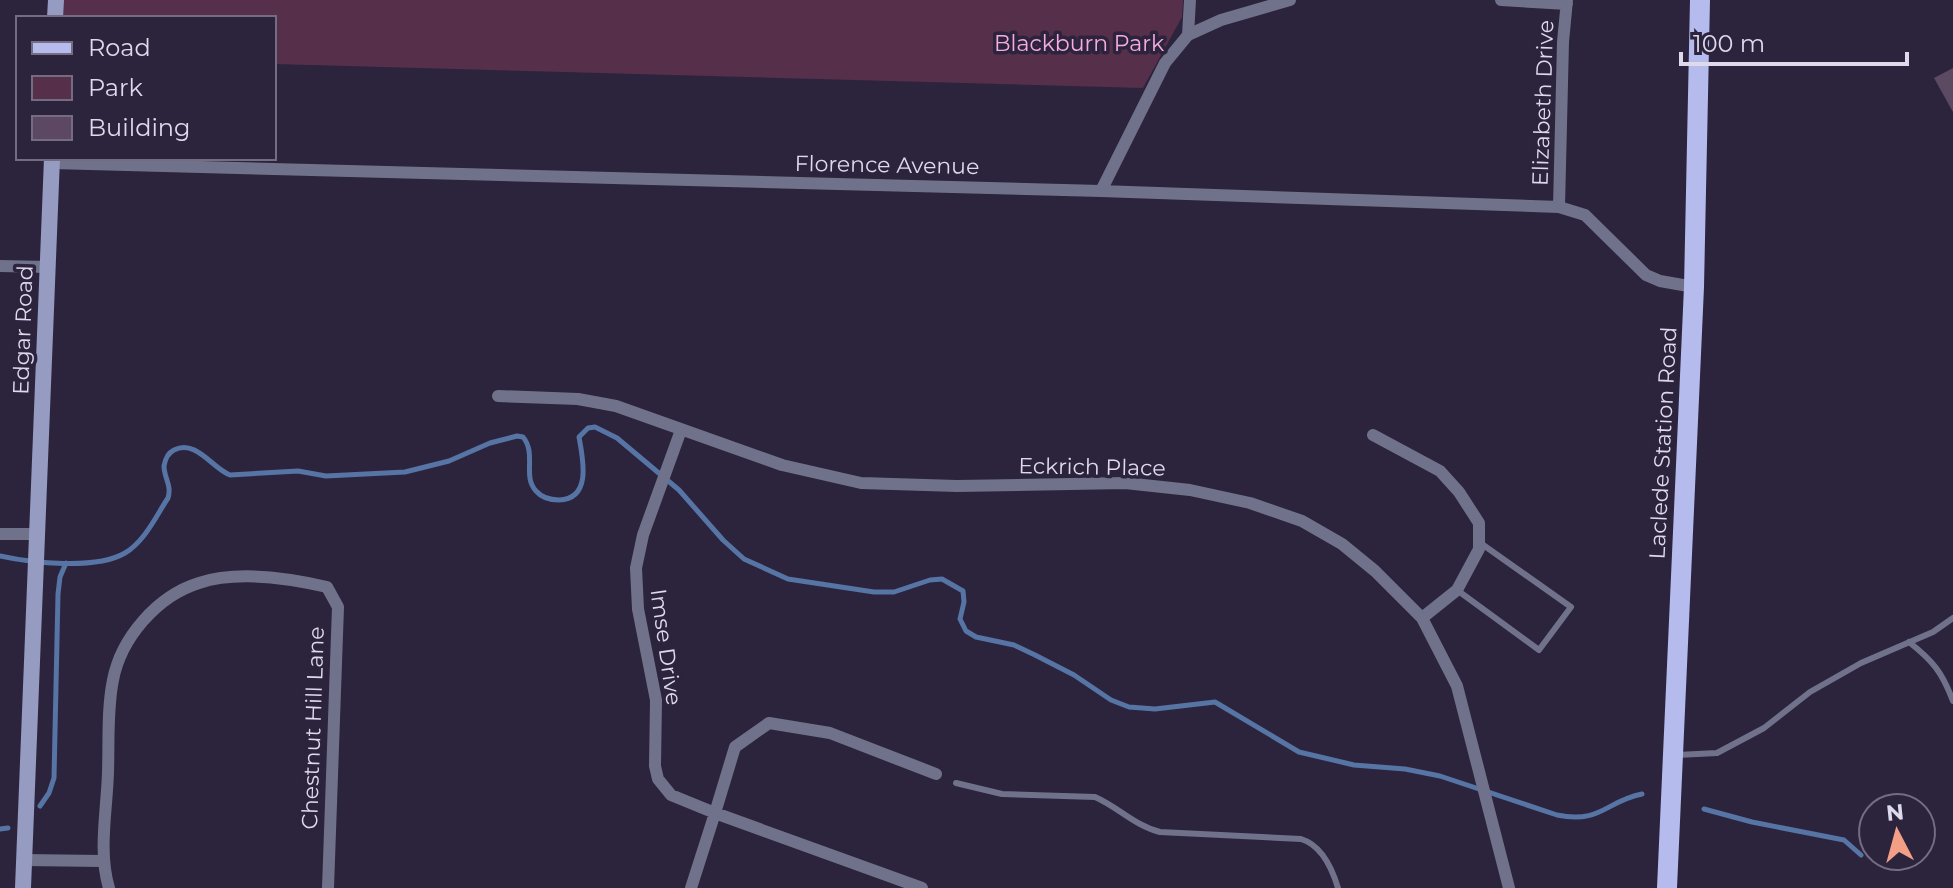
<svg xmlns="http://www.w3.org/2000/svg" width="1953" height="888" viewBox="0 0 1953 888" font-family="Montserrat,sans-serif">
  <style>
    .green { fill: #562f4b }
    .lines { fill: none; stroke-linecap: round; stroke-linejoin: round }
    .stream { stroke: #5674a4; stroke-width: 5 }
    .building { fill: #5c4862; filter: url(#shadow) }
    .lane { stroke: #6f728a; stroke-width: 6 }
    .street { stroke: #6f728a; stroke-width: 12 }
    .secondary { stroke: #969bc1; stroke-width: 16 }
    .primary { stroke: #b5bbec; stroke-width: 20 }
    .labels { text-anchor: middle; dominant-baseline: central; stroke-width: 7; stroke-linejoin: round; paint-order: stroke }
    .park-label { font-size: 22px; fill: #f8abe1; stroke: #2c233d }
    .street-label { font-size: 22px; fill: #ded9eb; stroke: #2c233d }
  </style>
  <defs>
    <filter id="shadow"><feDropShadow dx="5" dy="5" stdDeviation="0" flood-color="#0009"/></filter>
  </defs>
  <rect width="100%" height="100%" fill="#2c233d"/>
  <path class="green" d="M61,0h1122l-1,17 -39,71 -869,-24v-46h-213z"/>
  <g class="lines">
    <path class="stream" d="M0,556c32,7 96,14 125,-3 20,-12 31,-37 43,-55 4,-13 -4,-20 -4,-32 1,-6 4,-13 10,-16 22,-11 38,18 56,25l68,-4 28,5 79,-4 44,-11 41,-18 27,-7 6,1c14,17 -1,39 13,54 6,7 15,9 23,9 33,-1 24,-41 20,-63l9,-9 7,-1 22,11 62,52 44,50 21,19 44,20 86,13h20l36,-12 12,-1 21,12 1,11 -4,17 6,12 10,6 38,8 21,10 39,20 37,25 18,7 26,2 60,-7 84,50 55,13 51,4 35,7 117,39c44,9 49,-14 85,-21
      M40,806l9,-13 5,-15 4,-184 2,-17 6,-14
      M1704,809l48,13 92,18 17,15
      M0,829l8,-1"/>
  </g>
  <path class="building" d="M1953,68v44l-19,-34z"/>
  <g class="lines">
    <path class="lane" d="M1457,590l82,60 32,-43 -92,-65
      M1909,642c24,19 33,30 44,59
      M1677,755l40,-2 47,-25 46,-36 51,-29 72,-31 20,-14
      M956,783l46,11 93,3c23,10 40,29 65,35l141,7c20,6 31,29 37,49"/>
    <path class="street" d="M1501,0l66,4
      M1188,35l33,-15 69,-20
      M52,163l1049,28 458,16 26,8 61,60 14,6 34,6
      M1101,191l64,-128 23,-28 2,-35
      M1559,207l4,-165 4,-42
      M0,266l48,1
      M498,396l80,3 38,7 166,59 79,18 96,3 168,-3 65,7 60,13 52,18 40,23 33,27 47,47 35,68 52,202
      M681,430l-38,105 -7,33 2,41 18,91 -1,66 3,13 13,16 44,18 -24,75
      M1373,435l67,36 19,21 20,31v26l-22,41 -35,28
      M0,534h37
      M24,860l78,1
      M109,888c-11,-37 -2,-78 -1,-116 1,-30 -1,-63 5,-92 8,-42 44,-84 86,-97 39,-13 89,-5 128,4l11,20 -10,281
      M922,888l-207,-75 20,-66 34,-24 61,10 106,41"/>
    <path class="secondary" d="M55,18l1,-18
      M23,888l29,-730"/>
    <path class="primary" d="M1667,888l27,-601 6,-287"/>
  </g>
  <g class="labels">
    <g class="park-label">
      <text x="1079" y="43">Blackburn Park</text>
    </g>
    <g class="street-label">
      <text transform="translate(1543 103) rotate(-88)">Elizabeth Drive</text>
      <text transform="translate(887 165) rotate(1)">Florence Avenue</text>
      <text transform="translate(23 330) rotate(-88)">Edgar Road</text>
      <text transform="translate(1663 443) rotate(-87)">Laclede Station Road</text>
      <text transform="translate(1092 467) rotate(1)">Eckrich Place</text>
      <text transform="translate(666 647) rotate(82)">Imse Drive</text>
      <text transform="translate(313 728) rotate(-88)">Chestnut Hill Lane</text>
    </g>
  </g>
  <rect x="16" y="16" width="260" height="144" fill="#2c233d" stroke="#736c83" stroke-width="2"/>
  <rect x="32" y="42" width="40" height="12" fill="#b5bbec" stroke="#736c83" stroke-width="2"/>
  <text x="88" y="56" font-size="24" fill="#ded9eb">Road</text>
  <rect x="32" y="76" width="40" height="24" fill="#562f4b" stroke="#736c83" stroke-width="2"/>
  <text x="88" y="96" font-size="24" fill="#ded9eb">Park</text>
  <rect x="32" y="116" width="40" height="24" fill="#5c4862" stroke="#736c83" stroke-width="2"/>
  <text x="88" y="136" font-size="24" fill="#ded9eb">Building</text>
  <g transform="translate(1897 832) rotate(354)"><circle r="38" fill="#2c233d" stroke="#736c83" stroke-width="2"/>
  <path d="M0-6L14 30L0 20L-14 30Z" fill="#f39f85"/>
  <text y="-12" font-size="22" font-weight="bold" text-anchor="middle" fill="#ded9eb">N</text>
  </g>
  <path d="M1681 52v12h226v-12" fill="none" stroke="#ded9eb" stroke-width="4"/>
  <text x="1693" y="52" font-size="24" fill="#ded9eb" stroke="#2c233d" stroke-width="6" paint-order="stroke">100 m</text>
</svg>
